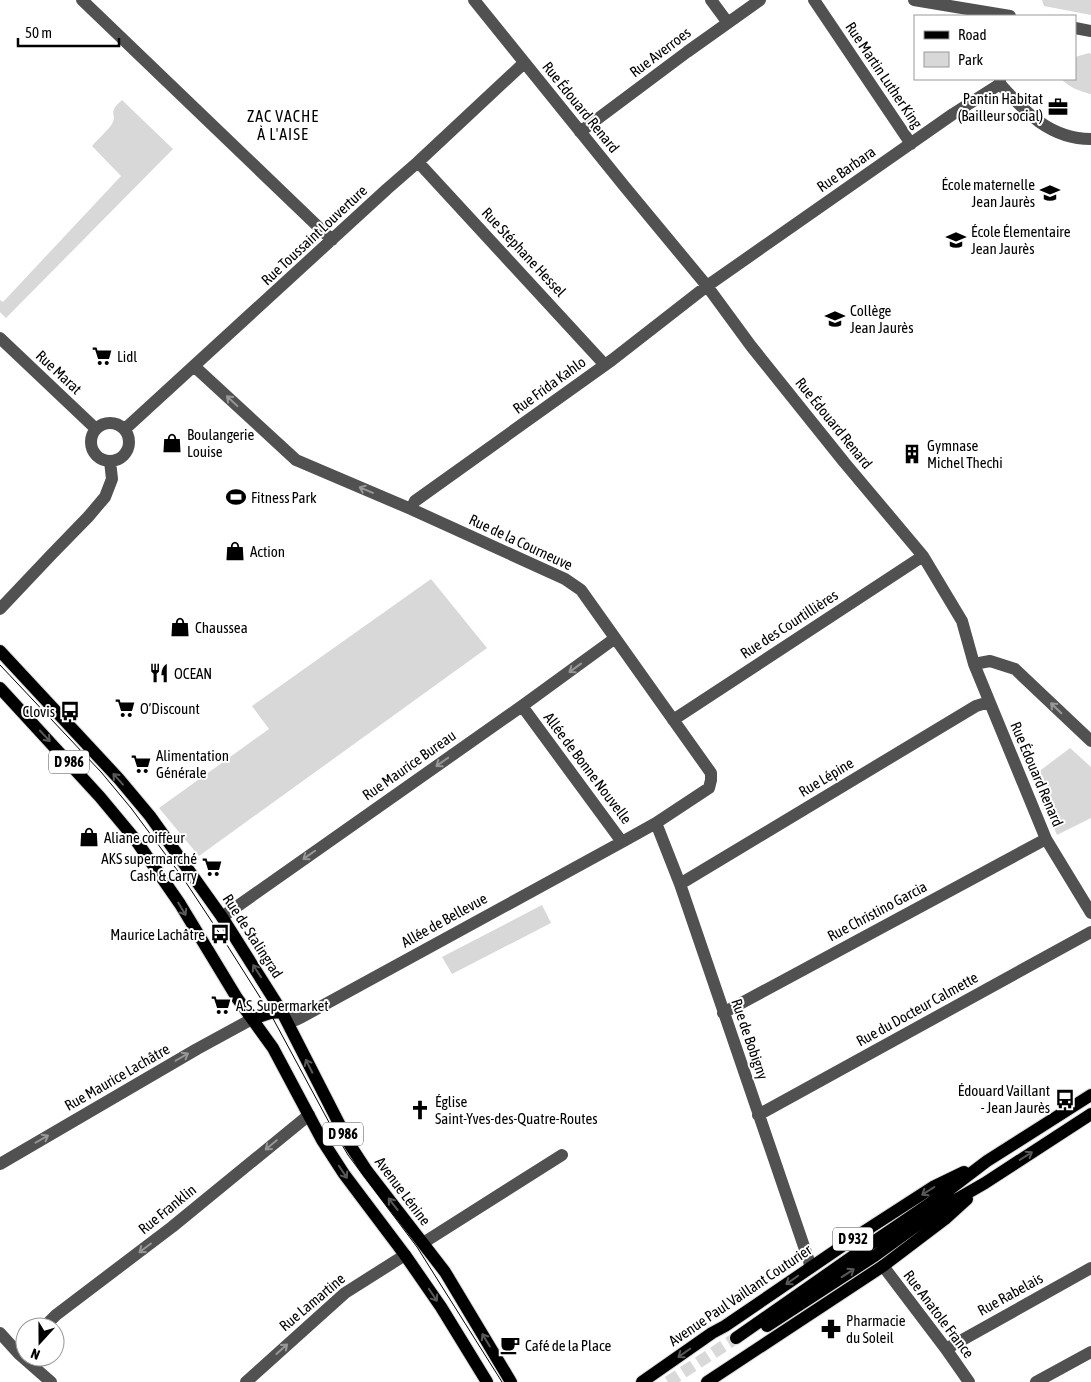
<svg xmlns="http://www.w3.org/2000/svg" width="1091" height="1382" viewBox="0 0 1091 1382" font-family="'Asap Condensed',sans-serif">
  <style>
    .green { fill: #d8d8d8 }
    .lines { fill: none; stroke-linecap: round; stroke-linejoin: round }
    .major-tunnel { stroke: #d9d9d9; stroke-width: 12; stroke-dasharray: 12 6; stroke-linecap: butt }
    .major-casing { stroke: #dbdbdb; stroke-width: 14 }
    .minor { stroke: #515151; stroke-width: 12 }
    .major { stroke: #000; stroke-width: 12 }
    .tram { stroke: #000; stroke-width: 1 }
    .oneway { stroke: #979797 }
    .oneway2 { stroke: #595959 }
    .labels { text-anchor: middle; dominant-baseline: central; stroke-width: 4; stroke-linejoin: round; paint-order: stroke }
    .shield { fill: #fff; stroke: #4c4c4c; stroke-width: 1 }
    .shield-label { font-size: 14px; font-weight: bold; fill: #000 }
    .street-label { font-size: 15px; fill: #000; stroke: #fff }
    .poi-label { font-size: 15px; fill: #000; stroke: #fff; text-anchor: start }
    .neighbourhood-label { font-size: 16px; letter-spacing: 1px; fill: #000; stroke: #fff }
  </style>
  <rect width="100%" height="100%" fill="#fff"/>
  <path class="green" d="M1042,0h49v15l-47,-9z
    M1089,53l2,1v40h-1c-11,-3 -21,-7 -29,-15h14v-22z
    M122,100l51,49 -167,169 -6,-6v-12l3,2 118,-126 -29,-30c5,-6 17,-17 20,-22 6,-11 -6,-10 10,-24z
    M431,579l56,69 -288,208 -40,-48 110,-79 -17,-23z
    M1070,748l21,19v51l-34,17 -24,-59z
    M542,905l9,18 -99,51 -10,-17z"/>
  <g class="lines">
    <path class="major-tunnel" d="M668,1382l68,-44"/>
    <defs>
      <path id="major" d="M0,651l119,128 31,37 72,101 60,95 68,133 17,26 78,101 66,110
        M0,688l100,109 35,42 45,65 57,94 36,50 49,92 22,34 61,81 36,52 46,75
        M252,1019l18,-6 12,-1
        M767,1326l109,-71 62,-45 47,-27 106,-69
        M736,1338l133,-93 72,-49 46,-35 104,-66
        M642,1382l70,-49 13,-7 129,-88 79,-51 31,-15
        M707,1382l176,-116 62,-47 22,-20"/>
    </defs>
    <use href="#major" class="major-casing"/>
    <path class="minor" d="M82,0l250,240
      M474,0l151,187 82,99 44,60 93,116 79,94 39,65 12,43 72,175 45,74
      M711,0l17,23
      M814,0l97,144
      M914,0l96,16
      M1075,28l16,3
      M1000,84c25,28 50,55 91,55
      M580,132l107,-80 73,-52
      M418,162l187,203
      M0,338l96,91
      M195,367l101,93 115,49 154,70 16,11 130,183v7l-2,8 -53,35 -34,19 -100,-136
      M91 442a19 19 0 1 1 38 0a19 19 0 1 1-38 0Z
      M125,429l262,-240 31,-27 106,-99
      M411,509l4,-8 197,-141 95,-74 246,-172 47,-30v-5
      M0,609l52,-55 36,-37 17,-20 7,-18 -2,-18
      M974,664l16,-3 25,8 76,72
      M673,720l250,-164
      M656,823l24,61 131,383
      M680,884l296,-178 13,-4
      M222,917l300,-211 92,-67
      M282,1012l14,8 4,-2 322,-176
      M723,1013l323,-174
      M758,1115l333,-183
      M0,1164l197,-115 55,-30
      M423,1243l139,-88
      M883,1266l63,83 23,33
      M44,1327l12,-12 116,-88 137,-112
      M0,1333l19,21 32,28
      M946,1349l145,-81
      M246,1382l99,-89 60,-38
      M1036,1382l55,-30"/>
    <use href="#major" class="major"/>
    <path class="tram" d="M0,665l101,107 30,36 52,70 37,56 50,79 61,113 17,29 69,92 85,135"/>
  </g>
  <defs><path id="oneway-shaft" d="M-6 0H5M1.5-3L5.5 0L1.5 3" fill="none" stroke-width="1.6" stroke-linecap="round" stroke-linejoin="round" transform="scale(1.25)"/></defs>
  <g class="oneway">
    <use href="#oneway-shaft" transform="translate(232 401) rotate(-137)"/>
    <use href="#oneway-shaft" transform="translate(366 490) rotate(-157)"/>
    <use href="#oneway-shaft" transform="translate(575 668) rotate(144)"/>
    <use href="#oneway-shaft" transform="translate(1056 708) rotate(-136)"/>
    <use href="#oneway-shaft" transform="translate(442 762) rotate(145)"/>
    <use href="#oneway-shaft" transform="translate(309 855) rotate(145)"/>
    <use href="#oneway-shaft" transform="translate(182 1057) rotate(-30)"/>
    <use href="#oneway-shaft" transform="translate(42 1139) rotate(-30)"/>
    <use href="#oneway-shaft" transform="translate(271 1145) rotate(140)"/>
    <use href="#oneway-shaft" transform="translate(145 1248) rotate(143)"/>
    <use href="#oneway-shaft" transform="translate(282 1349) rotate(-42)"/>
  </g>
  <g class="oneway2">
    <use href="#oneway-shaft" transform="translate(45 736) rotate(47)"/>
    <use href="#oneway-shaft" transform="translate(118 779) rotate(-132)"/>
    <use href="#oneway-shaft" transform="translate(182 909) rotate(59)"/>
    <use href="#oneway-shaft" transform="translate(257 971) rotate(-123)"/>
    <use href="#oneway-shaft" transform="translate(309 1066) rotate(-117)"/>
    <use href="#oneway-shaft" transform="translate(1026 1156) rotate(-32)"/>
    <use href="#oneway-shaft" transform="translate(343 1172) rotate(56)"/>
    <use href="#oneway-shaft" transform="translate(928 1191) rotate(148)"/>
    <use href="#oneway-shaft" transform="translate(393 1204) rotate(-128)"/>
    <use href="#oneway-shaft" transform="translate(848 1273) rotate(-33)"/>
    <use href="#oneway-shaft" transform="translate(792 1280) rotate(145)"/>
    <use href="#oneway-shaft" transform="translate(433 1295) rotate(56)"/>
    <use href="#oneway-shaft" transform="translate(486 1340) rotate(-121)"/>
    <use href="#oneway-shaft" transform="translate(684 1353) rotate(145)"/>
  </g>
  <defs>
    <symbol id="office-bare" viewBox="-9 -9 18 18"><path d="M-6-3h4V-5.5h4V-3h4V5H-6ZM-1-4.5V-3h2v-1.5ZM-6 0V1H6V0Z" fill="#000" stroke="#fff" stroke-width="2.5" paint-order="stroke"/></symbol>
    <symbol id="school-bare" viewBox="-9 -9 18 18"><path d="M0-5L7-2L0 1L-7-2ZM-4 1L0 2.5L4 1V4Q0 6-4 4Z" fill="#000" stroke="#fff" stroke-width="2.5" paint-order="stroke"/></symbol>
    <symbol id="supermarket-bare" viewBox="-9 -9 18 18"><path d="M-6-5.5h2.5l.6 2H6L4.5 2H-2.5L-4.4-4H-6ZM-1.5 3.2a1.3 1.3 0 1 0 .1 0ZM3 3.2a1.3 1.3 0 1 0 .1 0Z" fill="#000" stroke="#fff" stroke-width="2.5" paint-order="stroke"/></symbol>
    <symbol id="shop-bare" viewBox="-9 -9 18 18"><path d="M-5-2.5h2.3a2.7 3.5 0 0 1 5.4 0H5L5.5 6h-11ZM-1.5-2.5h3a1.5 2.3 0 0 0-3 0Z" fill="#000" stroke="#fff" stroke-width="2.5" paint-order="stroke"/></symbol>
    <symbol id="building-bare" viewBox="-9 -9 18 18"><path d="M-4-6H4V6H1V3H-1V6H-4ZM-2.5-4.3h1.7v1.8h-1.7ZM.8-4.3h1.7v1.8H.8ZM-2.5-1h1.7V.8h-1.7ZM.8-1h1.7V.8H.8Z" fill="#000" stroke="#fff" stroke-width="2.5" paint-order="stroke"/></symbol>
    <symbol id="stadium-bare" viewBox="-9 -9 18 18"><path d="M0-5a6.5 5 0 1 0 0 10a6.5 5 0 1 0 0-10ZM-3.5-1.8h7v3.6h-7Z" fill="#000" stroke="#fff" stroke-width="2.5" paint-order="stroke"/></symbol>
    <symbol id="restaurant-bare" viewBox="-9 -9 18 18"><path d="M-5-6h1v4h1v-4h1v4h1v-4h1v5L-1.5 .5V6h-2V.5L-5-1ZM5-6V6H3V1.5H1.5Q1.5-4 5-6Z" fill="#000" stroke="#fff" stroke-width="2.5" paint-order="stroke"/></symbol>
    <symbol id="bus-bare" viewBox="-9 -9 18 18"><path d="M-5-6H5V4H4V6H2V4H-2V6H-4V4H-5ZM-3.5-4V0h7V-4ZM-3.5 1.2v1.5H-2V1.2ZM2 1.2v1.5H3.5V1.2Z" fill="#000" stroke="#fff" stroke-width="2.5" paint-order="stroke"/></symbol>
    <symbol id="church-bare" viewBox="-9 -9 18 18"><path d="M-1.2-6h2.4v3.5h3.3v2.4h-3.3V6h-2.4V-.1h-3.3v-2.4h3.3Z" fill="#000" stroke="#fff" stroke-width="2.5" paint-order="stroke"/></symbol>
    <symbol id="pharmacy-bare" viewBox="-9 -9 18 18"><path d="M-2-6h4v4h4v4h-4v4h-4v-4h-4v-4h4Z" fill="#000" stroke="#fff" stroke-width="2.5" paint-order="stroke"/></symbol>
    <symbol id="cafe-bare" viewBox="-9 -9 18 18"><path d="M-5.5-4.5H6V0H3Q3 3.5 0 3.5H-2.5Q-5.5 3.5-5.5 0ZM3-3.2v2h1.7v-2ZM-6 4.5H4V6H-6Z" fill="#000" stroke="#fff" stroke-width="2.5" paint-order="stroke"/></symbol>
  </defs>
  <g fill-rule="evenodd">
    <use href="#office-bare" x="1044" y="93" width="28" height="28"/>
    <use href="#school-bare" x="1036" y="179" width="28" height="28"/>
    <use href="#school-bare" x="942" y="226" width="28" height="28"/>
    <use href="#school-bare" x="821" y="305" width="28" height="28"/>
    <use href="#supermarket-bare" x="88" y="342" width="28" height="28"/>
    <use href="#shop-bare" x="158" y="429" width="28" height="28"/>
    <use href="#building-bare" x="898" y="440" width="28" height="28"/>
    <use href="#stadium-bare" x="222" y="483" width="28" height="28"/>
    <use href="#shop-bare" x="221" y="537" width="28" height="28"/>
    <use href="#shop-bare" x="166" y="613" width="28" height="28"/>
    <use href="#restaurant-bare" x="145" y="659" width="28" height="28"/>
    <use href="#supermarket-bare" x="111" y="694" width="28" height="28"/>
    <use href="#bus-bare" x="56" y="697" width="28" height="28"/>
    <use href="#supermarket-bare" x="127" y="750" width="28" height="28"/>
    <use href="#shop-bare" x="75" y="823" width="28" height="28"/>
    <use href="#supermarket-bare" x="198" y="853" width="28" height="28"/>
    <use href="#bus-bare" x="206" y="920" width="28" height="28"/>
    <use href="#supermarket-bare" x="207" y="991" width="28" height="28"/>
    <use href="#bus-bare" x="1051" y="1085" width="28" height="28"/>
    <use href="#church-bare" x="406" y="1096" width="28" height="28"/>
    <use href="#pharmacy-bare" x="817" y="1315" width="28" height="28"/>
    <use href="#cafe-bare" x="496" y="1331" width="28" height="28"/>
  </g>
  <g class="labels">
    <g class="shield">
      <rect x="49" y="750.5" width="40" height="23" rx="4"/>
      <rect x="323" y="1122.5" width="40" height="23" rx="4"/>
      <rect x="833" y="1227.5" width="40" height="23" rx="4"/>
    </g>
    <g class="shield-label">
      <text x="69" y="762">D 986</text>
      <text x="343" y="1134">D 986</text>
      <text x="853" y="1239">D 932</text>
    </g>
    <g class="street-label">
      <text transform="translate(660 52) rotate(-37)">Rue Averroes</text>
      <text transform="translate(884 75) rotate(56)">Rue Martin Luther King</text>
      <text transform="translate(581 107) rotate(51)">Rue Édouard Renard</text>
      <text transform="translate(846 169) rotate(-35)">Rue Barbara</text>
      <text transform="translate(314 235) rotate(-43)">Rue Toussaint Louverture</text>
      <text transform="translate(524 252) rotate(47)">Rue Stéphane Hessel</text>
      <text transform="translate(59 372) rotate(43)">Rue Marat</text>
      <text transform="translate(549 385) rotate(-36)">Rue Frida Kahlo</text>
      <text transform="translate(834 423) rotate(51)">Rue Édouard Renard</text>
      <text transform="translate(521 542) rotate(25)">Rue de la Courneuve</text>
      <text transform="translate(789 624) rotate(-33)">Rue des Courtillières</text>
      <text transform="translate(409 765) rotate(-35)">Rue Maurice Bureau</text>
      <text transform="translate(588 768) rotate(53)">Allée de Bonne Nouvelle</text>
      <text transform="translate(1037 774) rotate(67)">Rue Édouard Renard</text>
      <text transform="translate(826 777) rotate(-31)">Rue Lépine</text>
      <text transform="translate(877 911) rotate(-28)">Rue Christino Garcia</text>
      <text transform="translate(444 920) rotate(-29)">Allée de Bellevue</text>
      <text transform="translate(253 936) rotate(57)">Rue de Stalingrad</text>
      <text transform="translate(917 1009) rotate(-29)">Rue du Docteur Calmette</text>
      <text transform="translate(750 1039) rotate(71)">Rue de Bobigny</text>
      <text transform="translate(117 1077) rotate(-30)">Rue Maurice Lachâtre</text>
      <text transform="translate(403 1191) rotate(53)">Avenue Lénine</text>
      <text transform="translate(167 1209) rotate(-39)">Rue Franklin</text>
      <text transform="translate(1010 1294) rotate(-29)">Rue Rabelais</text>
      <text transform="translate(740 1295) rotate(-34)">Avenue Paul Vaillant Couturier</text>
      <text transform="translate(312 1302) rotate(-40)">Rue Lamartine</text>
      <text transform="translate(939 1314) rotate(53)">Rue Anatole France</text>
    </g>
    <g class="poi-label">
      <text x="1043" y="98" text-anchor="end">Pantin Habitat<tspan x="1043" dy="17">(Bailleur social)</tspan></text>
      <text x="1035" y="184" text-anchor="end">École maternelle<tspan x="1035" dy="17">Jean Jaurès</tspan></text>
      <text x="971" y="231">École Élementaire<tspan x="971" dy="17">Jean Jaurès</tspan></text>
      <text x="850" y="310">Collège<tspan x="850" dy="17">Jean Jaurès</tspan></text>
      <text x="117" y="356">Lidl</text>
      <text x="187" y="434">Boulangerie<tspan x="187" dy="17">Louise</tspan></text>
      <text x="927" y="445">Gymnase<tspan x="927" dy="17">Michel Thechi</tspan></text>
      <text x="251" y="497">Fitness Park</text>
      <text x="250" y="551">Action</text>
      <text x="195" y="627">Chaussea</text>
      <text x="174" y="673">OCEAN</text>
      <text x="140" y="708">O’Discount</text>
      <text x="55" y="711" text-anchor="end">Clovis</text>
      <text x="156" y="755">Alimentation<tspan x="156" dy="17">Générale</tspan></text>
      <text x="104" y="837">Aliane coiffeur</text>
      <text x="197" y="858" text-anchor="end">AKS supermarché<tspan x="197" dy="17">Cash &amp; Carry</tspan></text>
      <text x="205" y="934" text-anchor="end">Maurice Lachâtre</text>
      <text x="236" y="1005">A.S. Supermarket</text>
      <text x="1050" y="1090" text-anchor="end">Édouard Vaillant<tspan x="1050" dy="17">- Jean Jaurès</tspan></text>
      <text x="435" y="1101">Église<tspan x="435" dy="17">Saint-Yves-des-Quatre-Routes</tspan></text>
      <text x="846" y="1320">Pharmacie<tspan x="846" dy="17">du Soleil</tspan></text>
      <text x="525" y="1345">Café de la Place</text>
    </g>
    <g class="neighbourhood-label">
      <text x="283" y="116">ZAC VACHE<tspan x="283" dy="18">À L'AISE</tspan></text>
    </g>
  </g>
  <rect x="914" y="15" width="162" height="65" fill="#ffffff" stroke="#999999"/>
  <rect x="924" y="31" width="25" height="8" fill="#000000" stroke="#999999"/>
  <text x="958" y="40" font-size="15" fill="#000000">Road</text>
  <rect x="924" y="52" width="25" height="15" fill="#d8d8d8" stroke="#999999"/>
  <text x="958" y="65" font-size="15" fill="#000000">Park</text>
  <g transform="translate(40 1342) rotate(201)"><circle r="24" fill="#ffffff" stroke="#999999"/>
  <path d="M0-4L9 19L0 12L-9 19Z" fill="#000000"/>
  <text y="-8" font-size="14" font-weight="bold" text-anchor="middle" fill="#000000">N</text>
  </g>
  <path d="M18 38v8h101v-8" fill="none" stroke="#000000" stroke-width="2.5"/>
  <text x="25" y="38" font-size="15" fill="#000000" stroke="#ffffff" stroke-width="4" paint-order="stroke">50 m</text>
</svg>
